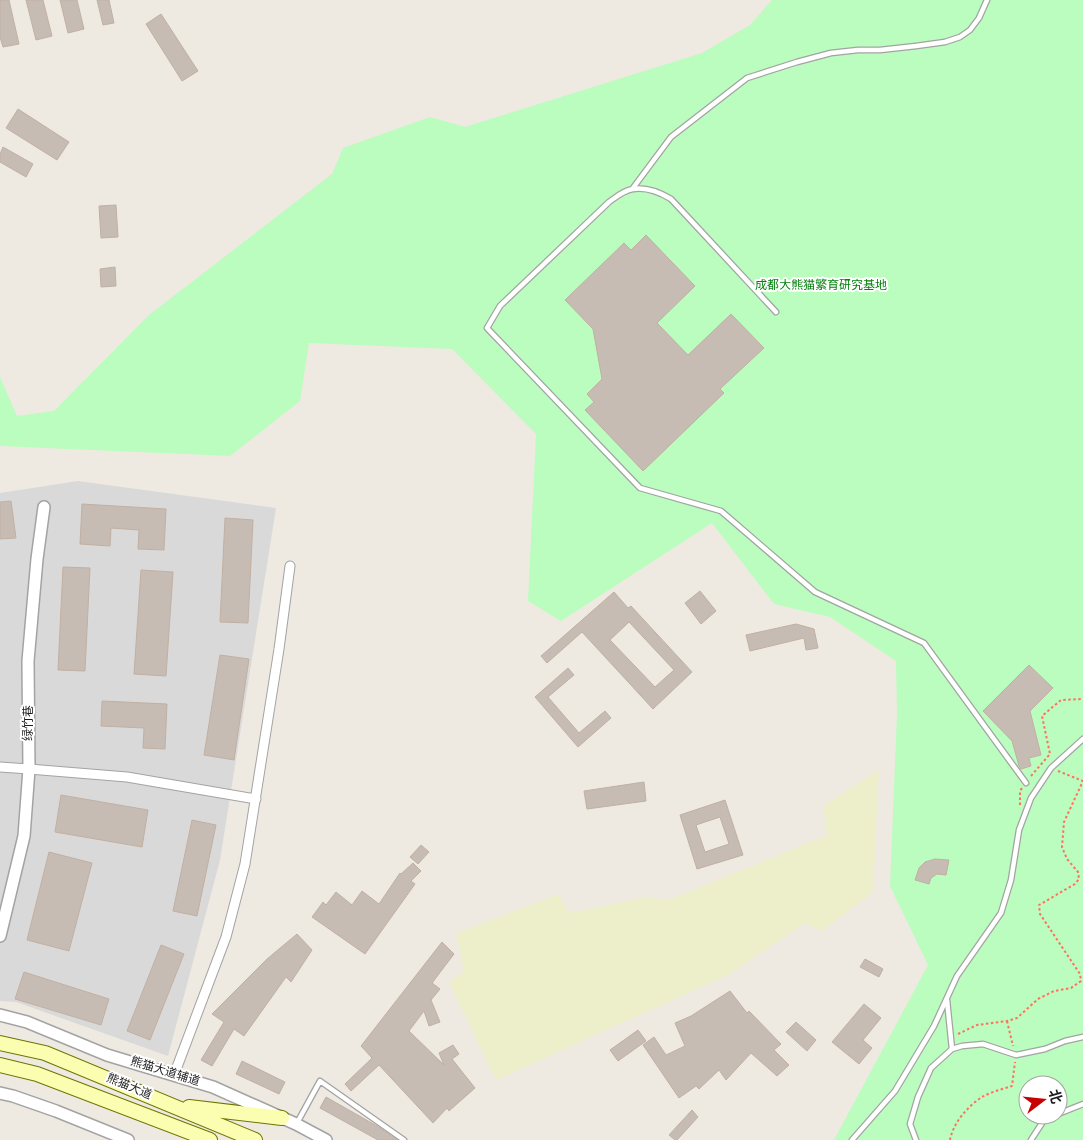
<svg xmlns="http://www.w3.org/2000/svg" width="1083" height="1140" viewBox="0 0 1083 1140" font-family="Overpass,'Noto Sans SC',sans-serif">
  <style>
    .residential { fill: #dad9d9 }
    .farmland { fill: #edefca }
    .park { fill: #bafdbe; fill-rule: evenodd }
    .building { fill: #c6bcb4; stroke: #c1b0a2; fill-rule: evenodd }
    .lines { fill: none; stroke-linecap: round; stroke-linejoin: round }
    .service-casing { stroke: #a3a3a3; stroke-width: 7 }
    .minor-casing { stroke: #a3a3a3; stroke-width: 11 }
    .tertiary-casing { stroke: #a3a3a3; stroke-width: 14 }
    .secondary-casing { stroke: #6b7600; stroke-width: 16 }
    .path { stroke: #ff7061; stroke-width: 2; stroke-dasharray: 2.5 2.5; stroke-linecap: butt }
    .service { stroke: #fff; stroke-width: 4.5 }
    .minor { stroke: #fff; stroke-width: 9 }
    .tertiary { stroke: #fff; stroke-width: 11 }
    .secondary { stroke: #fbfeb0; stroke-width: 14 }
    .labels { text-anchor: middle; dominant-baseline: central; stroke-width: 4; stroke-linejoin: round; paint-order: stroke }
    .park-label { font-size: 12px; fill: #04810d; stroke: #fff }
    .street-label { font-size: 12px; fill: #1c1c1c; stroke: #fff }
  </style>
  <rect width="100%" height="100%" fill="#eeeae1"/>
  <path class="residential" d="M78,481l198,27 -56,352 -52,196 -152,-54 -16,-1v-508z"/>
  <path class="farmland" d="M879,770l-6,122 -51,39 -17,-8 -77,52 -232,105 -47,-98 15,-11 -8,-38 103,-39 10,19 78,-16 22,3 158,-65 -4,-29z"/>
  <path class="park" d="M772,0h311v1140h-249l94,-175 -38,-79 7,-172 -1,-53 -66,-44 -56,-13 -62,-81 -151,98 -33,-20 8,-167 -84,-85 -143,-6 -9,58 -70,55 -230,-10v-69l17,39 37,-5 95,-96 183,-141 11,-26 87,-31 35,10 237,-74 48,-28zM1028,1085h30v30h-30z"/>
  <path class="building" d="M0,0h9l10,44 -16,3 -3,-10z
    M26,0h17l9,36 -16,4z
    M60,0h17l7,29 -16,4z
    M97,0h12l5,23 -11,2z
    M161,14l37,57 -16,10 -36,-57z
    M18,109l51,33 -12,18 -51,-32z
    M3,147l30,17 -7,13 -26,-15v-8z
    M116,205l2,32 -17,1 -2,-32z
    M646,235l49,51 -38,37 31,32 43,-41 33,34 -44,41 4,4 -81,78 -58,-61 9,-8 -7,-8 15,-15 -9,-50 -28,-29 59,-57 7,7z
    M115,267l1,19 -15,1 -1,-18z
    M11,501l5,37 -16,1v-37z
    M82,504l84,5 -2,41 -26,-1 1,-19 -28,-2 -1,18 -30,-2z
    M225,518l28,2 -5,103 -28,-1z
    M63,567l27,1 -5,103 -27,-1z
    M141,570l32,2 -7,104 -32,-2z
    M700,591l16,20 -15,13 -16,-21z
    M614,592l14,16 3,-2 61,66 -39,37 -71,-77 -35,31 -6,-7zM629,622l45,48 -19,17 -45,-47z
    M796,624l18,5 4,19 -12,2 -2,-12 -54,13 -4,-16z
    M220,655l29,4 -15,101 -30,-5z
    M1029,665l24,23 -23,23 11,44 -12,3 2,8 -10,3 -2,-3 -7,-25 -29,-30z
    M568,668l6,7 -26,22 31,36 26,-22 6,7 -33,29 -43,-50z
    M102,701l65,3 -2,45 -22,-1 1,-20 -43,-2z
    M644,782l2,19 -59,8 -3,-18z
    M61,795l87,15 -6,37 -87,-15z
    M725,800l18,55 -46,14 -17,-54zM720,817l9,27 -24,8 -9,-27z
    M192,820l24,5 -19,91 -24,-5z
    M421,845l8,7 -11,12 -8,-7z
    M49,852l43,11 -23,88 -42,-11z
    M935,859l14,1 -3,15 -9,-1 -6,4 -2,6 -14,-4 4,-12 6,-6z
    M413,863l8,8 -10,10 4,3 -50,70 -53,-37 11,-15 3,3 10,-13 16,13 10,-14 17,13 21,-31 1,1z
    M297,934l15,16 -21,32 -5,-5 -42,59 -10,-7 -22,37 -11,-6 23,-38 -12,-8 55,-55z
    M442,942l12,12 -22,29 8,6 -9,11 9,22 -11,4 -5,-15 -15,20 35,34 -5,-12 14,-8 6,9 -7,5 23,29 -26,23 -2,-3 -14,15 -54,-58 -28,26 -6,-7 27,-26 -11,-12z
    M161,945l23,9 -34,86 -23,-9z
    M865,959l18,10 -4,8 -19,-10z
    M24,972l85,27 -8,26 -86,-26z
    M730,991l17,22 2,-2 32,33 -7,6 15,15 -12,11 -26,-23 -25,27 -7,-10 -20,19 -3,-3 -17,12 -36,-53 11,-8 12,18 19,-9 -10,-23 16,-7z
    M864,1004l17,14 -18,22 9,8 -13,16 -27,-22z
    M796,1022l20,18 -9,11 -21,-19z
    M638,1030l8,11 -28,20 -8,-11z
    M242,1061l43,21 -6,12 -43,-20z
    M326,1097l51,29 20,14h-19l-58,-32z
    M692,1110l6,7 -21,23h-2l-6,-5z"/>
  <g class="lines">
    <defs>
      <path id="service" d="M633,188l38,-51 76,-59 50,-16 34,-9 27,-3h22l36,-4 29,-4 15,-5 10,-7 9,-12 8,-18
        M776,312l-105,-113c-10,-6 -25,-12 -38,-10 -9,1 -17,8 -24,13l-109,104 -13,22 153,160 81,23 94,81 109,51 102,140
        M947,1000l5,49
        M1058,1114l25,-10
        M297,1123l23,-42 84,59
        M852,1140l43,-49 39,-65 23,-50 44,-63 10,-33 8,-50 12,-32 20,-30 32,-29
        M916,1140l-6,-16 8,-27 13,-29 21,-19 10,-3 21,-2 33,11 29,-6 20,-8 18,-4
        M1031,1140l13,-20 11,-5"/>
      <path id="minor" d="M0,767l29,2 98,8 129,22
        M174,1075l52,-138 19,-73 34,-215 11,-83"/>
      <path id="tertiary" d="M0,936l24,-100 5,-67 -1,-108 9,-102 7,-52
        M0,1015l27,7 80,33 106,32 83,37 30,16
        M0,1093l13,3 43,15 72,29"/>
      <path id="secondary" d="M0,1043l45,10 210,87
        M0,1065l37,9 173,66
        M189,1107l93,11"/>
    </defs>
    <use href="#service" class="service-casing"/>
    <use href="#minor" class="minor-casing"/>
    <use href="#tertiary" class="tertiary-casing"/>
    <use href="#secondary" class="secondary-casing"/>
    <path class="path" d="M1058,771l25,10
      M1031,776l19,-22 -8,-38 19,-16 22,-1
      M1020,805v-14l2,-3
      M1007,1021l6,25
      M958,1034l19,-9 30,-4 10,-3 21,-19 16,-8 17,-3 10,-7 -1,-7 -40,-60 -1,-9 36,-21 4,-5 -1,-7 -11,-13 -5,-12 2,-25 19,-41
      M950,1140c3,-17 18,-34 32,-43 9,-5 20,-8 30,-11l3,-24"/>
    <use href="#service" class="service"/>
    <use href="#minor" class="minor"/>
    <use href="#tertiary" class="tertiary"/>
    <use href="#secondary" class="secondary"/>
  </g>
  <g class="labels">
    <g class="park-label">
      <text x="821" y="286">成都大熊猫繁育研究基地</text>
    </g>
    <g class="street-label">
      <text transform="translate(29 723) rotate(-90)">绿竹巷</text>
      <text transform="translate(165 1072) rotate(17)">熊猫大道辅道</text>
      <text transform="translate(129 1087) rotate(23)">熊猫大道</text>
    </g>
  </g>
  <g transform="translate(1043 1100) rotate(74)"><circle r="24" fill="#ffffff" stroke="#a4a4a4"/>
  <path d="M0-4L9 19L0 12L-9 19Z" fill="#c80002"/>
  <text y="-8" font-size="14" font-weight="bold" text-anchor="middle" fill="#1c1c1c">北</text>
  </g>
</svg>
